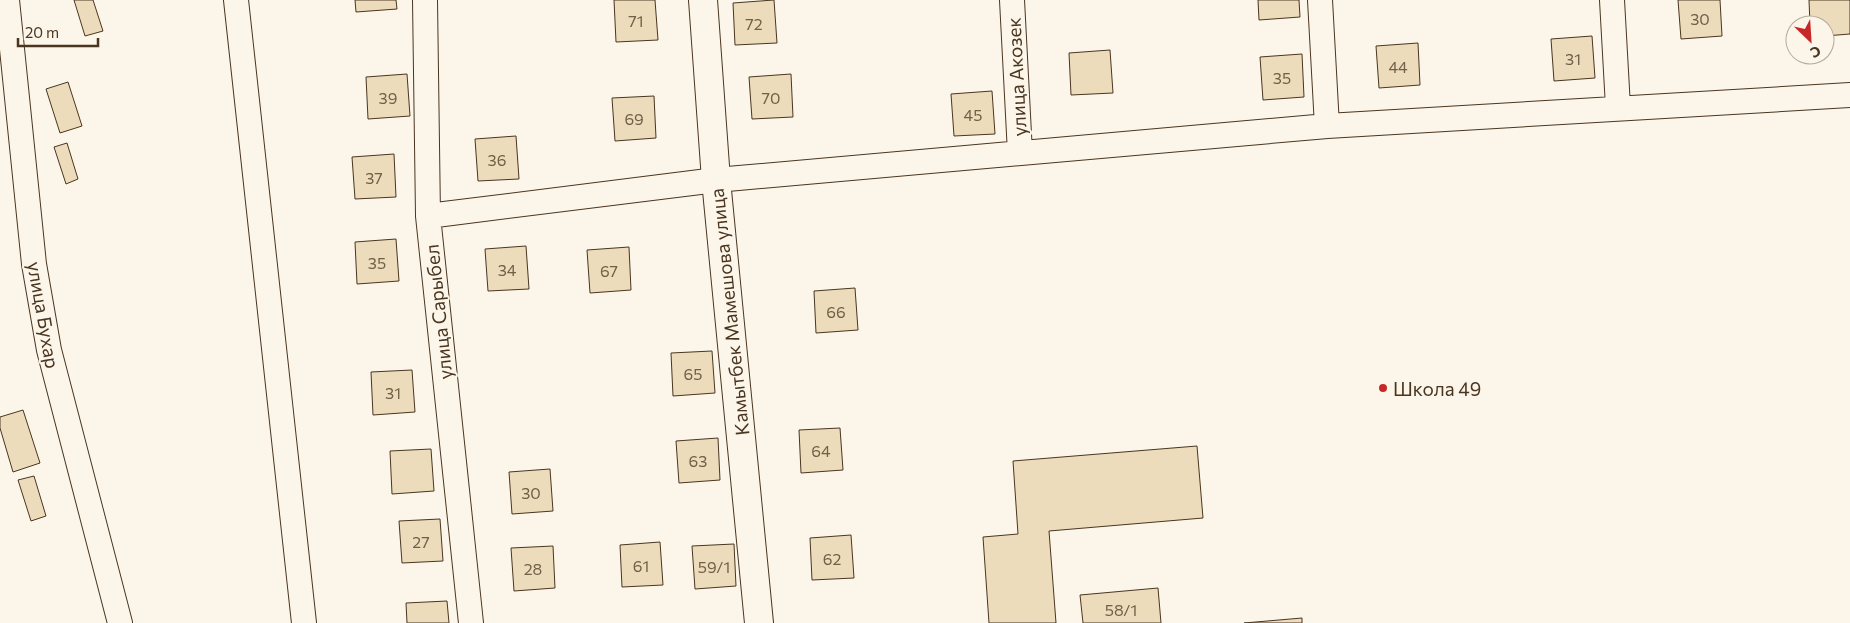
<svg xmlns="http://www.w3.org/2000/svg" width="1850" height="623" viewBox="0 0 1850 623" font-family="Commissioner,sans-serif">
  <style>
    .building { fill: #ecdcbc; stroke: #4a3520 }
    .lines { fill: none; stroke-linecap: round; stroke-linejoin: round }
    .street-casing { stroke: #4a3520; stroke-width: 26 }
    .secondary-casing { stroke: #4a3520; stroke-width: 30 }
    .street { stroke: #fbf6e9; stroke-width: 24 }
    .secondary { stroke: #fbf6e9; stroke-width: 28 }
    .poi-dot { fill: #c62828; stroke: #fbf6e9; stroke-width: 2 }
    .labels { text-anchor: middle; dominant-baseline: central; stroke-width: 4; stroke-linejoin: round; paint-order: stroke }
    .number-label { font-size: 16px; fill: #725f47 }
    .street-label { font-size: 19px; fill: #4a3520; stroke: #fbf6e9 }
    .poi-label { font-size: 19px; fill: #4a3520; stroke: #fbf6e9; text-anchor: start }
  </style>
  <rect width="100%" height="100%" fill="#fbf6e9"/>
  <path class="building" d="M74,0h19l10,31 -18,5z
    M355,0h41l1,9 -41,3z
    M614,0h41l3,40 -42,2z
    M774,0l3,43 -42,2 -2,-42z
    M1258,0h41l1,17 -41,3z
    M1678,0h42l2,36 -41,3z
    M1809,0h41v34l-25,2v-11h-15z
    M1592,36l3,42 -41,3 -3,-42z
    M1418,43l2,42 -41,3 -3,-42z
    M1110,50l3,43 -42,2 -2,-42z
    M1302,54l2,43 -41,3 -3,-43z
    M407,74l3,42 -42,3 -2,-42z
    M791,74l2,43 -41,2 -3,-42z
    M68,82l14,44 -22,7 -14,-44z
    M992,91l3,43 -41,2 -3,-42z
    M654,96l2,42 -41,3 -3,-43z
    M516,136l3,43 -41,2 -3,-42z
    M67,143l11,36 -12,5 -12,-37z
    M394,154l2,43 -41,2 -3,-42z
    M396,239l3,42 -42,3 -2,-42z
    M526,246l3,43 -41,2 -3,-42z
    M629,247l2,43 -41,3 -3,-43z
    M855,288l3,42 -42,3 -2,-42z
    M712,351l3,42 -42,3 -2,-43z
    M412,370l3,42 -42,3 -2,-43z
    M23,410l17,53 -27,9 -13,-44v-11z
    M840,428l3,42 -42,3 -2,-43z
    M718,438l2,42 -41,3 -3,-42z
    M1197,446l6,72 -154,13 7,92h-67l-6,-86 35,-3 -5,-73z
    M431,449l3,42 -42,3 -2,-43z
    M550,469l3,42 -41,3 -3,-42z
    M34,476l12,40 -15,5 -13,-41z
    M440,519l3,42 -41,2 -3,-42z
    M851,535l3,43 -42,2 -2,-42z
    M660,542l3,43 -41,2 -2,-42z
    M734,544l2,42 -41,3 -3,-43z
    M553,546l2,42 -41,3 -3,-43z
    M1158,588l3,35h-78l-3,-28z
    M447,601l2,22h-42l-1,-20z
    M1302,618v5h-58z"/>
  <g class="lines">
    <defs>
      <path id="street" d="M7,0l27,264 15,86 71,273
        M236,0l68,623
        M425,0l3,216 43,407
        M1012,0l8,153
        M1320,0l7,126
        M1612,0l6,107
        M428,216l288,-36 611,-54 523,-31"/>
      <path id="secondary" d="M703,0l13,180 43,443"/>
    </defs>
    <use href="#street" class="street-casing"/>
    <use href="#secondary" class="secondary-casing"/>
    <use href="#street" class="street"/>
    <use href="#secondary" class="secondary"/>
  </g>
  <circle class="poi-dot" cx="1383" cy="388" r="5"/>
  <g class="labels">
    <g class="number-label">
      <text x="1700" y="18">30</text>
      <text x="636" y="20">71</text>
      <text x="754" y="23">72</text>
      <text x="1573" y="58">31</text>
      <text x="1398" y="66">44</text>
      <text x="1282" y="77">35</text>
      <text x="388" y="97">39</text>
      <text x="771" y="97">70</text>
      <text x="973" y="114">45</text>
      <text x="634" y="118">69</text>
      <text x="497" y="159">36</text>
      <text x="374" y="177">37</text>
      <text x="377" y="262">35</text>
      <text x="507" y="269">34</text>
      <text x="609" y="270">67</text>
      <text x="836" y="311">66</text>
      <text x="693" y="373">65</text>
      <text x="393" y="392">31</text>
      <text x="821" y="450">64</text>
      <text x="698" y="460">63</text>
      <text x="531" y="492">30</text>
      <text x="421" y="541">27</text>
      <text x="832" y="558">62</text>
      <text x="641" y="565">61</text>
      <text x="714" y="566">59/1</text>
      <text x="533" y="568">28</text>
      <text x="1121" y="609">58/1</text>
    </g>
    <g class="street-label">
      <text transform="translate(1016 77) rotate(-93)">улица Акозек</text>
      <text transform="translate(438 312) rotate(-96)">улица Сарыбел</text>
      <text transform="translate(729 312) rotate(-96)">Камытбек Мамешова улица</text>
      <text transform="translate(44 315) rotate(80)">улица Бухар</text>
    </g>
    <g class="poi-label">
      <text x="1393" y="388">Школа 49</text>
    </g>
  </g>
  <g transform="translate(1810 40) rotate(155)"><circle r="24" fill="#fbf6e9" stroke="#b4a999"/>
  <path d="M0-4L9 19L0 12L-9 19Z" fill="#c62828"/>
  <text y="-8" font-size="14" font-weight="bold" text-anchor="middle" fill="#4a3520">С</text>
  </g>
  <path d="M18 38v8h80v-8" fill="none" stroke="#4a3520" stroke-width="2.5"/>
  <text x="25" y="38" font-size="15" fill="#4a3520" stroke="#fbf6e9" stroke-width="4" paint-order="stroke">20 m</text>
</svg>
